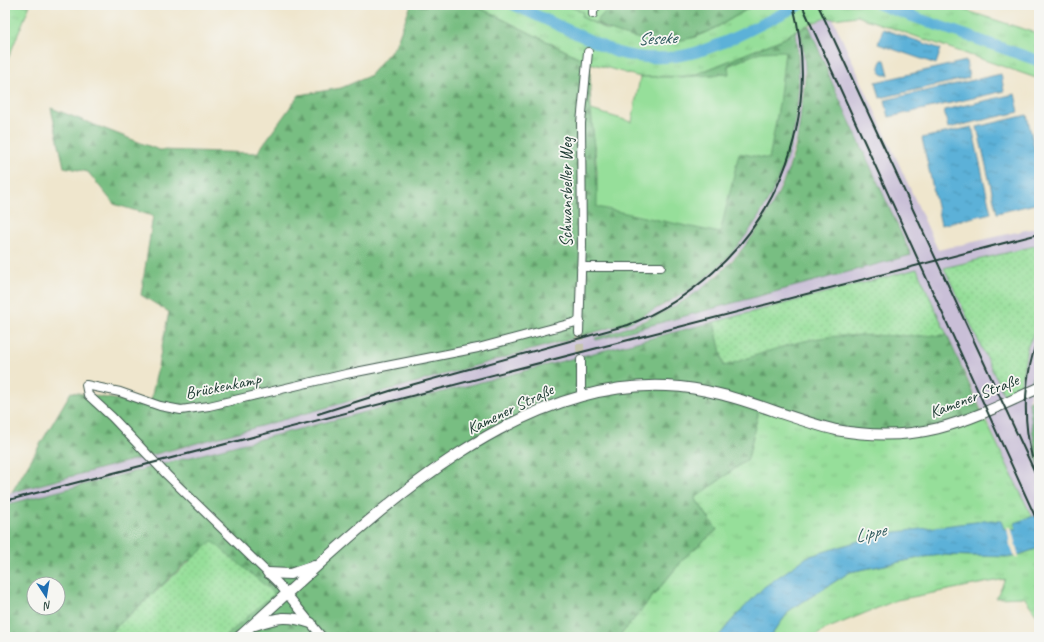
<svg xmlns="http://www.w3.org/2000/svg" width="1044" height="642" viewBox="0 0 1044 642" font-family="Caveat,sans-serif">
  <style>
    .railway { fill: #c9bfd7 }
    .grass { fill: url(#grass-tufts); stroke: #5a8e67 }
    .forest { fill: url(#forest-firs); stroke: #4c7e5b; fill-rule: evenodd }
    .park { fill: #96df9a; stroke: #5a8e67 }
    .garden { fill: url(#garden-dots); stroke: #5a8e67 }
    .water { fill: url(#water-ripples); stroke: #3e7786 }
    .pier { fill: #efe6cd }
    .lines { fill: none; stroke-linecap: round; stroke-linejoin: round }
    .river { stroke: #5cb1d8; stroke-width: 11 }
    .minor-tunnel { stroke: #c5c4ae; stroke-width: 8; stroke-dasharray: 8 4; stroke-linecap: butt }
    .minor-casing { stroke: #3e564b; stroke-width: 10 }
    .major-casing { stroke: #3e564b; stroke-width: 12 }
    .minor { stroke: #fff; stroke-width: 8 }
    .major { stroke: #fff; stroke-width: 10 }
    .rail { stroke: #1f3d34; stroke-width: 2 }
    .labels { text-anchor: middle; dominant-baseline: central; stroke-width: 3.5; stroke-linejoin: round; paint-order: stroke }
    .street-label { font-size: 17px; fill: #1f3d34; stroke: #f6f6f2 }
    .water-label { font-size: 18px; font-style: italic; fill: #2e5a5d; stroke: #f6f6f2 }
  </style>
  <defs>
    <pattern id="grass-tufts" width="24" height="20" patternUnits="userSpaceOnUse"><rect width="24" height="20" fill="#96df9a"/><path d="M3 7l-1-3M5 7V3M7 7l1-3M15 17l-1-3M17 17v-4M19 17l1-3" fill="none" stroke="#81c085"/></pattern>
    <pattern id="forest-firs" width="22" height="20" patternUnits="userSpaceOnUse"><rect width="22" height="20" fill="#78be82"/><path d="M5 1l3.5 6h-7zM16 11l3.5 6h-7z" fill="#629c6b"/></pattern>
    <pattern id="garden-dots" width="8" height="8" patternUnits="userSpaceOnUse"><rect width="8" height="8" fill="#96df9a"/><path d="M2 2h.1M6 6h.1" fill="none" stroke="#81c085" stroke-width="1.8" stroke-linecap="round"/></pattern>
    <pattern id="water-ripples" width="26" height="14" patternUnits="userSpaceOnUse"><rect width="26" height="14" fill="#5cb1d8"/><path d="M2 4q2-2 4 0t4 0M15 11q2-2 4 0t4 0" fill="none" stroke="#4b91b0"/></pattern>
  </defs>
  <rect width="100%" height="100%" fill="#f6f6f2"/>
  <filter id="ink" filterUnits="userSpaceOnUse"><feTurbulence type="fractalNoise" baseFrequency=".025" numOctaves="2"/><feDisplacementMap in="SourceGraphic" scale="8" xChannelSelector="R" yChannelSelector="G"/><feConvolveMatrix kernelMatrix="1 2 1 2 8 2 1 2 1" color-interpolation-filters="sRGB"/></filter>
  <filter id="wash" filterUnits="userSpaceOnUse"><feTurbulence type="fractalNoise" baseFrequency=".012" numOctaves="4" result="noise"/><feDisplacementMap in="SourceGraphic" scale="16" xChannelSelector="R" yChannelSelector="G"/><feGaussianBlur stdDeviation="0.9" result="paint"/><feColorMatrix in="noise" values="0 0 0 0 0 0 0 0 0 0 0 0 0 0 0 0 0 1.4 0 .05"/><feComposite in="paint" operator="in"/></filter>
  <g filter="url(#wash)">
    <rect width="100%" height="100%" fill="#efe6cd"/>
    <path class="railway" d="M827,17l6,2 105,231 101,-23v18l-95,23 24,49 52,72 7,-41 12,-27v31l-6,20 -4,29 7,57 3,8v67l-122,-263 -912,235v-11l172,-45 410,-114 40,-12 36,-17 30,-20 28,-22 22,-25 22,-35 16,-33 14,-47 4,-39v-25l-3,-30 4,-1 5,37 -6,63 -12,43 -16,35 -25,37 -19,21 -27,25 -32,20 -48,20 -24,8v2l315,-86 -78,-169 -24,-59z"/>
    <path class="grass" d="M10,5h20l-25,61v-50z
      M474,5h93l16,7 -1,5 25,13 86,8 26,-12 35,-21h195l90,29v45l-182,-63 -24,3 -6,-2 -31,13 -11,8 -93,38 -52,1 -50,-14z
      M760,404l222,9 50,104 -16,6v6l-135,5 -148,85 -15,18h-99l67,-81 31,-26 -22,-32 53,-39z
      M1039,548v70l-15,-21 -28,1 9,-19 -108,21 -71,29 -12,8h-44l20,-27 60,-38 74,-15 17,-2 71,2z"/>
    <path class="forest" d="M411,5h63l116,58c-1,48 6,96 8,144l122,26 19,-80 30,6 10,-55 6,-52h-25l-32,13 1,9 -47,3 10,-1 93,-38 11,-8c3,31 4,63 -1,94 -9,51 -37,104 -74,140 -27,26 -60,43 -94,59l-377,106 -238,63 59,-100 79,13 19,-93 -28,-17 12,-79 -39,-12 -26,-32 -24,-5 -13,-59 108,42 98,3 42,-58 42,-7 28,-12 26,-30z
      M611,5h143c-20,12 -39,25 -60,32 -31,10 -71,1 -99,-14z
      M809,26l24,59 78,170 -315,85 -1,-2c37,-11 74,-25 105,-48 44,-33 81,-88 95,-141 3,-13 5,-26 6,-39 2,-14 5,-30 4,-45 -1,-12 -3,-24 -5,-36z
      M714,322l10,44c37,-12 76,-28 115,-30 36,-2 72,1 108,-1l35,78c-40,12 -86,25 -128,17 -32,-5 -64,-17 -94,-26l-12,55 -53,39 22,32 -31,26 -67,81h-394l39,-35 11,-8 -86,-34 -84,77h-100v-132zM34,584h24v24h-24z
      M1039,397v69l-3,-8 -7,-57z"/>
    <path class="park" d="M567,5h44l-16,18 -13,-6 1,-5z
      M785,51l-6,53 -10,55 -30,-6 -19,80 -123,-26v-36l-6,-61 41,12 8,-45h42l47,-3 -1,-8 32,-14z"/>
    <path class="garden" d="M1039,245v76l-12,27 -7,41 -16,6 -60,-127z
      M917,269l30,66c-36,2 -72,-1 -108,1 -39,2 -78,18 -115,30l-10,-44z
      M1039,352v29l-8,4z
      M212,541l63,53 -11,8 -39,35h-120z"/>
    <path class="water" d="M883,29l58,20 -5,15 -58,-20z
      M882,60h3l4,15h-6c-5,-5 -5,-9 -1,-15z
      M966,61l3,17 -89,20 -4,-16z
      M1001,74l3,17 -115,26 -4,-17z
      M1015,94l4,18 -71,16 -4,-18z
      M1027,115l12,54v34l-42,10 -20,-86z
      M972,127l19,86 -50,12 -19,-87z
      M1039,514v34l-27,9 -70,-2 -18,2 -74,15 -60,38 -20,27h-52l15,-18 31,-32 43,-30 74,-23 110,-14 10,1 3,8h12l-1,-6z"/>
    <path class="pier" d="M1007,527h4l8,30 -4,1 -5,-13z"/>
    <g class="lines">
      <path class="river" d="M514,5l102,47c71,21 122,-18 184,-47
        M880,5l159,56"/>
    </g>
  </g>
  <g filter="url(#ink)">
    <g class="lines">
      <path class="minor-tunnel" d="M579,332l2,28"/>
      <defs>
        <path id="minor" d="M593,14v-3l4,-6
          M581,267h80
          M579,332l3,-87 -1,-122 7,-71
          M581,360v35
          M322,637l-44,-54 -111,-108 -55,-58 -24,-22 -2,-10 34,7 40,14 21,4 28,-4 137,-32 132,-26 102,-27"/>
        <path id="major" d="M268,573l22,1 24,-8
          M255,625c23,-8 33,-10 56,-2
          M239,637c114,-102 263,-259 428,-251 59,2 112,30 169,44 84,15 129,-8 203,-42"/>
      </defs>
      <use href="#minor" class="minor-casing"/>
      <use href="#major" class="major-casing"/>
      <use href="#minor" class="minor"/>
      <use href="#major" class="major"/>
      <path class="rail" d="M802,5l237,520
        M818,5l221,476
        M318,414l75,-24 235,-65c129,-52 200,-184 165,-320
        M1032,457c-10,-40 -8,-83 7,-122
        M5,501l1034,-267"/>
    </g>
  </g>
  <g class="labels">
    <g class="street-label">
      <text transform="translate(566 192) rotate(-90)">Schwansbeller Weg</text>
      <text transform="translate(223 386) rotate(-11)">Brückenkamp</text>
      <text transform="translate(974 396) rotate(-21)">Kamener Straße</text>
      <text transform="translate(510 409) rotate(-26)">Kamener Straße</text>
    </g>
    <g class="water-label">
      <text transform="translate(657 38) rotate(-2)">Seseke</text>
      <text transform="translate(870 533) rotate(-14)">Lippe</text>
    </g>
  </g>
  <rect width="1044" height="642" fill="none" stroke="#f6f6f2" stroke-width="20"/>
  <g transform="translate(46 596) rotate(168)"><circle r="19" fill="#f6f6f2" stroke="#a0aca6"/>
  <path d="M0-3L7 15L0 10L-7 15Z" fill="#1f6fb2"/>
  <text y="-6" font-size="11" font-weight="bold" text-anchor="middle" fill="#1f3d34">N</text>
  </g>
</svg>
